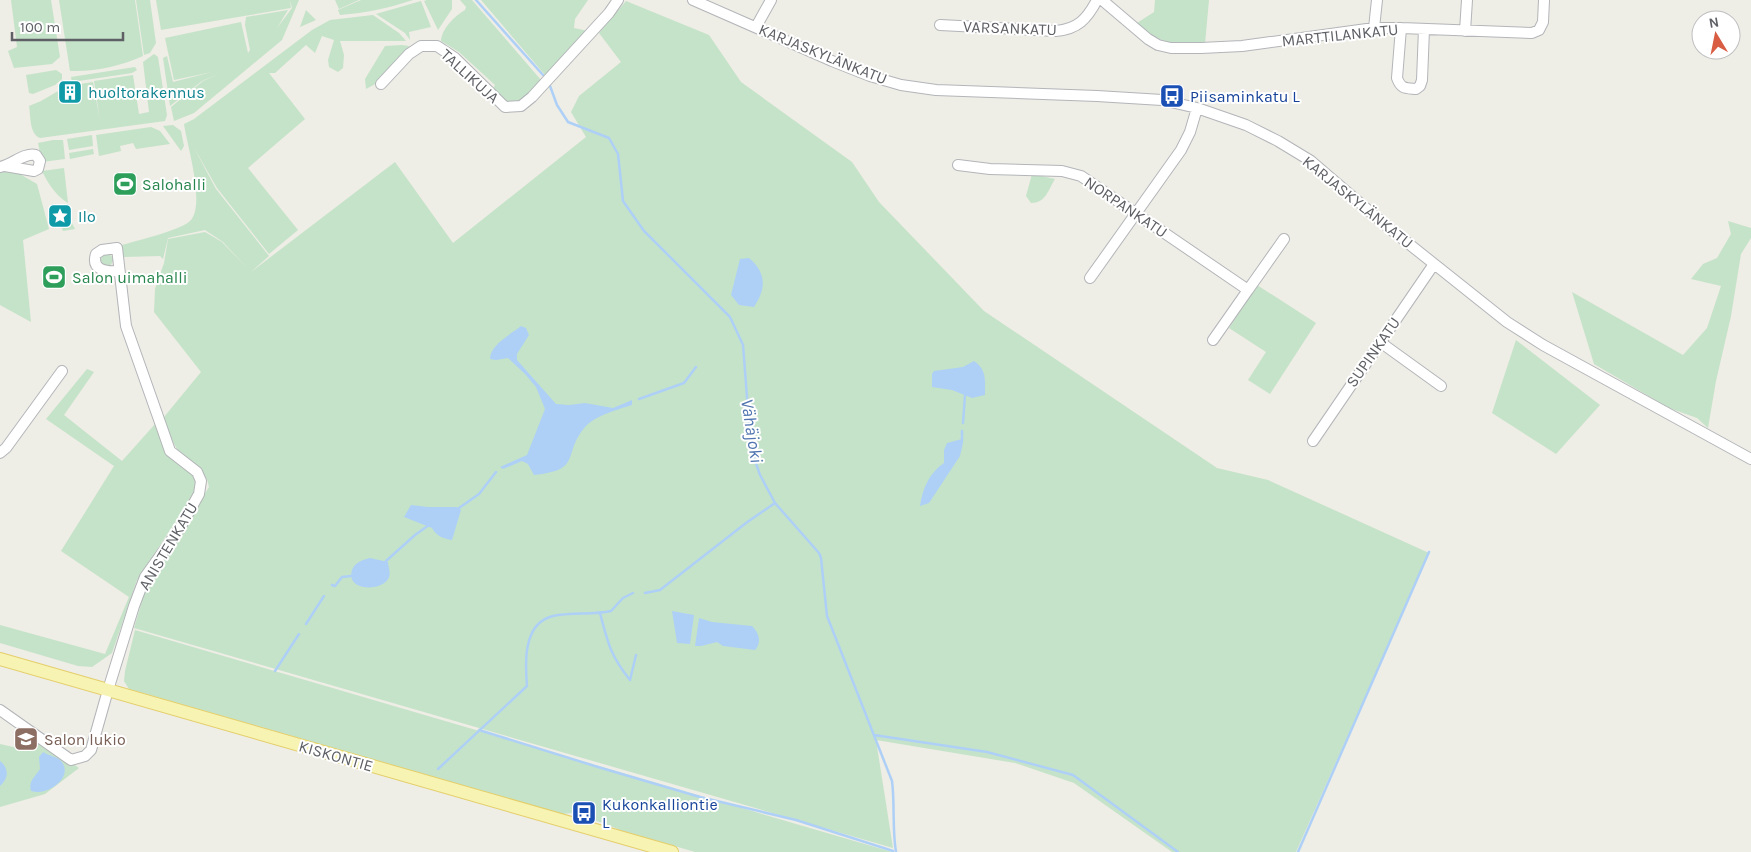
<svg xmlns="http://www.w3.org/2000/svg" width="1751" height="852" viewBox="0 0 1751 852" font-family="Karla,sans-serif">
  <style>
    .green { fill: #c5e3c8 }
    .water { fill: #aed0f7 }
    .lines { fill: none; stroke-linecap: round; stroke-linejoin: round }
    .stream { stroke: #aed0f7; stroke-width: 2.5 }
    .minor-casing { stroke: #b3b5b9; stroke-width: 12 }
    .major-casing { stroke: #e4ce6a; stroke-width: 14 }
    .minor { stroke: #fff; stroke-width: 10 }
    .major { stroke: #f7f3b3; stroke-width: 12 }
    .labels { text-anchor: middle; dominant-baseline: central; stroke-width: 4; stroke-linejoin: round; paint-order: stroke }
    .street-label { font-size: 16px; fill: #5e6065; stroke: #fff }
    .culture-label { font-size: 16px; fill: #0d838f; stroke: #fff; text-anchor: start }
    .transit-label { font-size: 16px; fill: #164399; stroke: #fff; text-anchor: start }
    .leisure-label { font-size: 16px; fill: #27864d; stroke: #fff; text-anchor: start }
    .education-label { font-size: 16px; fill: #785e54; stroke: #fff; text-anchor: start }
    .water-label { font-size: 18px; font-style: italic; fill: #5075b0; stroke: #fff }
  </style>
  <rect width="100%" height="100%" fill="#eeede6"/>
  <path class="green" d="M11,0h40l9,57 -8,7 -38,4 -6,-17 9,-4z
    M59,0h76l8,56c-22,10 -48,16 -73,15z
    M136,0h14l6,43 -6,10 -6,2z
    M156,0h134l1,8 -130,22z
    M290,0h9l-17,40 -88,73 -20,8 -3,-14 32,-26 18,-8 -19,8 -32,25 -7,-48 4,-2 6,26 39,-10 -38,8 -9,-42 76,-16 7,31 2,-3 -5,-25 1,-8 42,-7 -11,18 15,-20z
    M335,0h24l-20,9z
    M361,0h52c-24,8 -47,13 -73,15l-2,-5z
    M427,0h25v9l-14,21 -14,-29z
    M460,0h12l69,80c-19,21 -24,33 -49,10l3,-5 -36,-33 -18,-11c1,-13 14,-25 24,-31l1,-3z
    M481,0h107l-13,19 -1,9 14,3 -43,44z
    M1155,0h54l-4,44c-33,-2 -42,3 -68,-21l17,-11z
    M421,1l10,26 -22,5 1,8 -5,-7 -29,-19z
    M626,1l83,34 32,47 111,80 27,40 105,109 233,157 51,12 161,73 -133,299h-124l-98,-69 -59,-20 -139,-23 17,108 -759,-220 13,-44 30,-45 32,-52c-3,-19 -16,-21 -28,-33 -9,-10 -13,-25 -17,-37l37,-45 -47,-60 1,-23 9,-26 4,-24 37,-7 17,10 26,27 -25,-27 -18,-12 -37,8 -5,21 -3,-3 -36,1 -5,-6 3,-6c14,-4 59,-15 68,-24 16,-15 -3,-76 -6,-97l10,-5 118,-89 18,-10 43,-5 26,18 7,8h-66l4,14 -1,13 -5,4 -9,-5 -1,-7 6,-20 -12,-4 -7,17 -9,-8 -31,28h-6l36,46 -57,49 50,62 -29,24 -52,-66 -24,-42 23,43 53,67 -18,16 144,-110 58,81 133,-106 -15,-25 8,-16 42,-34 -22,-29z
    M306,10l10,10 -16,7z
    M402,45l7,1 -2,6 -28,30 -13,7 -1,-10 20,-33z
    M154,54l4,3 9,58 -2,6 -125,17c-11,-5 -9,-21 -11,-32l12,-5 24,-14 3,12 7,-1 -2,-13 20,-3 7,39 -6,-40 39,-6 6,39 10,-2 -6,-50z
    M135,67l2,3 -5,3 -60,9 -1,-5z
    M56,70l6,4v5l-7,6 -22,9 -4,-1 -3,-18z
    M173,125l8,6 3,15 -3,5 -18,-25z
    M151,127l9,4 10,13 -34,5 -3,-6 -13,3 1,5 -22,5 -3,-21z
    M92,135l1,11 -24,4 -2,-11z
    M53,140h10l2,19 -23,3 -4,-19z
    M93,149l1,5 -24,5 -1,-6z
    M64,168l4,35c-11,-6 -21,-21 -26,-32z
    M10,171l8,2 19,11 12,45 -26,11 8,82 -31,-17v-132z
    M1032,174l23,5c-7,11 -9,24 -24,24l-5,-7z
    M60,205l4,3 11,21 -12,2 -6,-19z
    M1728,221l23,7v10l-10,16 -10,62 -15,65 -8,47 -11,-10 -28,-10 -75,-44 -22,-72 111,63 24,-27 14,-42 -30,-7 12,-15 14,-6 14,-24z
    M101 260a6 6 0 1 1 12 0a6 6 0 1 1-12 0Z
    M1257,285l59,38 -46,71 -22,-14 18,-28 -37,-24z
    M1516,340l84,65 -44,49 -64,-41z
    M87,369l7,3 -30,43 58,46 34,-38 35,50 5,11 -2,10 -57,86 -25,73 -20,14 -14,-1 -78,-23v-18l105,29 24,-57 -68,-46 53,-85 -68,-47z
    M135,630l757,222h-197l-75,-22 -17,-7 -31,-10 -10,1 -433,-125 -5,-8 1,-10z
    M32,735l47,33 -34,26 -45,13v-63l22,5z"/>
  <path class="water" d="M749,258c18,15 17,31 5,49l-15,-2 -8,-10 9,-36z
    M521,326l5,2 3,7 -12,19v6l39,44 13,1 16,-2 28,5 19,-8v5c-13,4 -37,11 -46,21 -25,28 -2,44 -52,49l-6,-11 -6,-3 -19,8 -3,-2 27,-12 18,-46 -9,-22 -11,-13 -17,-16 -12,2 -6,-1c0,-14 21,-25 31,-33z
    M974,361c13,9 11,19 11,34l-13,3 -20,-8 -20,-3v-13l2,-3 29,-4z
    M962,439l1,4 -3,13 -31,47 -9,3c2,-17 10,-34 24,-43v-13l3,-7z
    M411,505l17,2h29l4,3 -9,30c-8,-1 -16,-4 -20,-12l-28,-11z
    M370,558l18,4c0,5 3,10 1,15 -5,15 -44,15 -37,-7 3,-8 11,-10 18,-12z
    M672,611l22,4 -4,29 -13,-1z
    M699,618l13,4 40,4c7,7 10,16 3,24l-32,-4 -6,-4 -16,4h-6z
    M43,752c6,4 13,4 18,9 14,16 -14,36 -30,30 -3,-10 4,-14 9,-22l-1,-12z
    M0,761c9,7 9,17 0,25z"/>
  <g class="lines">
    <path class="stream" d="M476,0l67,75
      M550,86l7,19 11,17 41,16 9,16 5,47 21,30 86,86 13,28 8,104 9,26 15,28 44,50 2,5 6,58 65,165c3,23 0,47 4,71
      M639,399l45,-16 12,-16
      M963,423l2,-28
      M962,441v-10
      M459,508l20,-14 17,-22
      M386,561l29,-26 14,-10
      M332,585l3,1 7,-9 9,-1
      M645,593l15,-3 86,-67 29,-20
      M600,613c8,30 10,42 30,67l6,-25
      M306,624l18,-28
      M275,671l24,-37
      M479,730l119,37 102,30 96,23 97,31
      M874,735l113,17 86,23 105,77
      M438,769l89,-83c-2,-24 -4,-63 26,-70 19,-4 39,-1 58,-5l12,-13 10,-5
      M1298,852l131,-300"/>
    <defs>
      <path id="minor" d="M693,0l139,61 38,15 31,9 35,5 161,6 65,4 35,8 49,17 32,16 33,20 78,67 118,94 36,23 208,114
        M1102,0l46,39 10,6 13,3h30l41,-2 132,-18h27l131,5 7,-3 4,-8 1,-22
        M940,25l116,6c22,-2 31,-12 41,-31
        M756,27l15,-27
        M1374,28l3,-28
        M1401,28l-4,50c4,11 8,10 19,11l4,-3 2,-6 2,-51
        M1465,31l2,-31
        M381,84l28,-30 12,-8h16l18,12 50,49 16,-1 11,-9 77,-84 9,-13
        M958,165l32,4 72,2 19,5 167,114 -35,50
        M0,167c12,-2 24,-15 36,-12l4,6 -2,8 -4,2 -29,-5
        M1090,278l91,-128 9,-18 7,-24
        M1248,290l36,-51
        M1380,342l61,44
        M1313,441l121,-177
        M0,453l6,-5 56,-77
        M0,710l71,50 14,-4 6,-6 17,-60 26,-84 11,-29 35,-49 19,-34 2,-13 -4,-9 -27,-21 -8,-23 -36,-102 -9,-78 -15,2 -6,4c-5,16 10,18 22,17"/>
      <path id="major" d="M0,659l672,193"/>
    </defs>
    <use href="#minor" class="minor-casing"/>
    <use href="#major" class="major-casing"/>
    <use href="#minor" class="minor"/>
    <use href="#major" class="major"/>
  </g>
  <defs>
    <symbol id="building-square" viewBox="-11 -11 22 22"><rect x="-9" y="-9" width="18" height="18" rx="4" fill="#0f9aa8" stroke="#fff"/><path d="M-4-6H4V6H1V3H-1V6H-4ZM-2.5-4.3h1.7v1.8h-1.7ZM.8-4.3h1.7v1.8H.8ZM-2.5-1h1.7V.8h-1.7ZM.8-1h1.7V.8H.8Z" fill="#fff"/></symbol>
    <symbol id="bus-square" viewBox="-11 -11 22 22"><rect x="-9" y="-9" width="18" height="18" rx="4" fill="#1a4fb4" stroke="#fff"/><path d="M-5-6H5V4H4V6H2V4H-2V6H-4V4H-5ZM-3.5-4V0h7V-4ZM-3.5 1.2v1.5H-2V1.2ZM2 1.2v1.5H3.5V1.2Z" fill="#fff"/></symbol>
    <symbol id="stadium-square" viewBox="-11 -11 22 22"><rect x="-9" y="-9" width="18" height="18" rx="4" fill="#2e9e5b" stroke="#fff"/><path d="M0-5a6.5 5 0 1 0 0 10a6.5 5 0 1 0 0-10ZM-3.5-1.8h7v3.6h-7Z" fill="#fff"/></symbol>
    <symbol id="sight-square" viewBox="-11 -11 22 22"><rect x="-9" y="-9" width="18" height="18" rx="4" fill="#0f9aa8" stroke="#fff"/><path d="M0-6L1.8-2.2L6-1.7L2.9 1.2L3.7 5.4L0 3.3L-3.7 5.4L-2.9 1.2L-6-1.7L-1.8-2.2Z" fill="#fff"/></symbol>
    <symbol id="school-square" viewBox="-11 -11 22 22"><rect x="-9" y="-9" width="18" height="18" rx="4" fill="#8d6e63" stroke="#fff"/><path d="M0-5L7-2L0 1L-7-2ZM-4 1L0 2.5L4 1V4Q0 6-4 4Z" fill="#fff"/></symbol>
  </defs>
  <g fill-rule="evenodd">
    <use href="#building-square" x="56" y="78" width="28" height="28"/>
    <use href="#bus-square" x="1158" y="82" width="28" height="28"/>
    <use href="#stadium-square" x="111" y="170" width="28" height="28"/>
    <use href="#sight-square" x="46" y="202" width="28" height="28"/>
    <use href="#stadium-square" x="40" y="263" width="28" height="28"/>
    <use href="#school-square" x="12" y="725" width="28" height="28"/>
    <use href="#bus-square" x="570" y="799" width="28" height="28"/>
  </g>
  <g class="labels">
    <g class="street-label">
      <text transform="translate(1010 28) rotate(2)">VARSANKATU</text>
      <text transform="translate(1340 35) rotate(-6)">MARTTILANKATU</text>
      <text transform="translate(823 54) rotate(22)">KARJASKYLÄNKATU</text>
      <text transform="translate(470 76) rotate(42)">TALLIKUJA</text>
      <text transform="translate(1358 202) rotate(39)">KARJASKYLÄNKATU</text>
      <text transform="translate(1126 207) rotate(34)">NORPANKATU</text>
      <text transform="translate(1373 352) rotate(-55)">SUPINKATU</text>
      <text transform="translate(168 546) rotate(-59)">ANISTENKATU</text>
      <text transform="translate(336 756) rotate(16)">KISKONTIE</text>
    </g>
    <g class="culture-label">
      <text x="88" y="92">huoltorakennus</text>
      <text x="78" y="216">Ilo</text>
    </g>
    <g class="transit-label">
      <text x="1190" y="96">Piisaminkatu L</text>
      <text x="602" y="804">Kukonkalliontie<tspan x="602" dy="18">L</tspan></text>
    </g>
    <g class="leisure-label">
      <text x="142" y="184">Salohalli</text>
      <text x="72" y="277">Salon uimahalli</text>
    </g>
    <g class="education-label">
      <text x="44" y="739">Salon lukio</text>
    </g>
    <g class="water-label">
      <text transform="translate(752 431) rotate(81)">Vähäjoki</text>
    </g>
  </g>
  <g transform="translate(1716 35) rotate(350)"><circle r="24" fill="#ffffff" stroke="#bfbfc1"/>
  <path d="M0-4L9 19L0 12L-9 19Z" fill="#d85d43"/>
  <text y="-8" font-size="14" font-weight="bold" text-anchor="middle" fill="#5e6065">N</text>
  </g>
  <path d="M12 32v8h111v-8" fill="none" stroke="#5e6065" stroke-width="2.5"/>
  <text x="20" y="32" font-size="15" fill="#5e6065" stroke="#ffffff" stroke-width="4" paint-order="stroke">100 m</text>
</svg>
